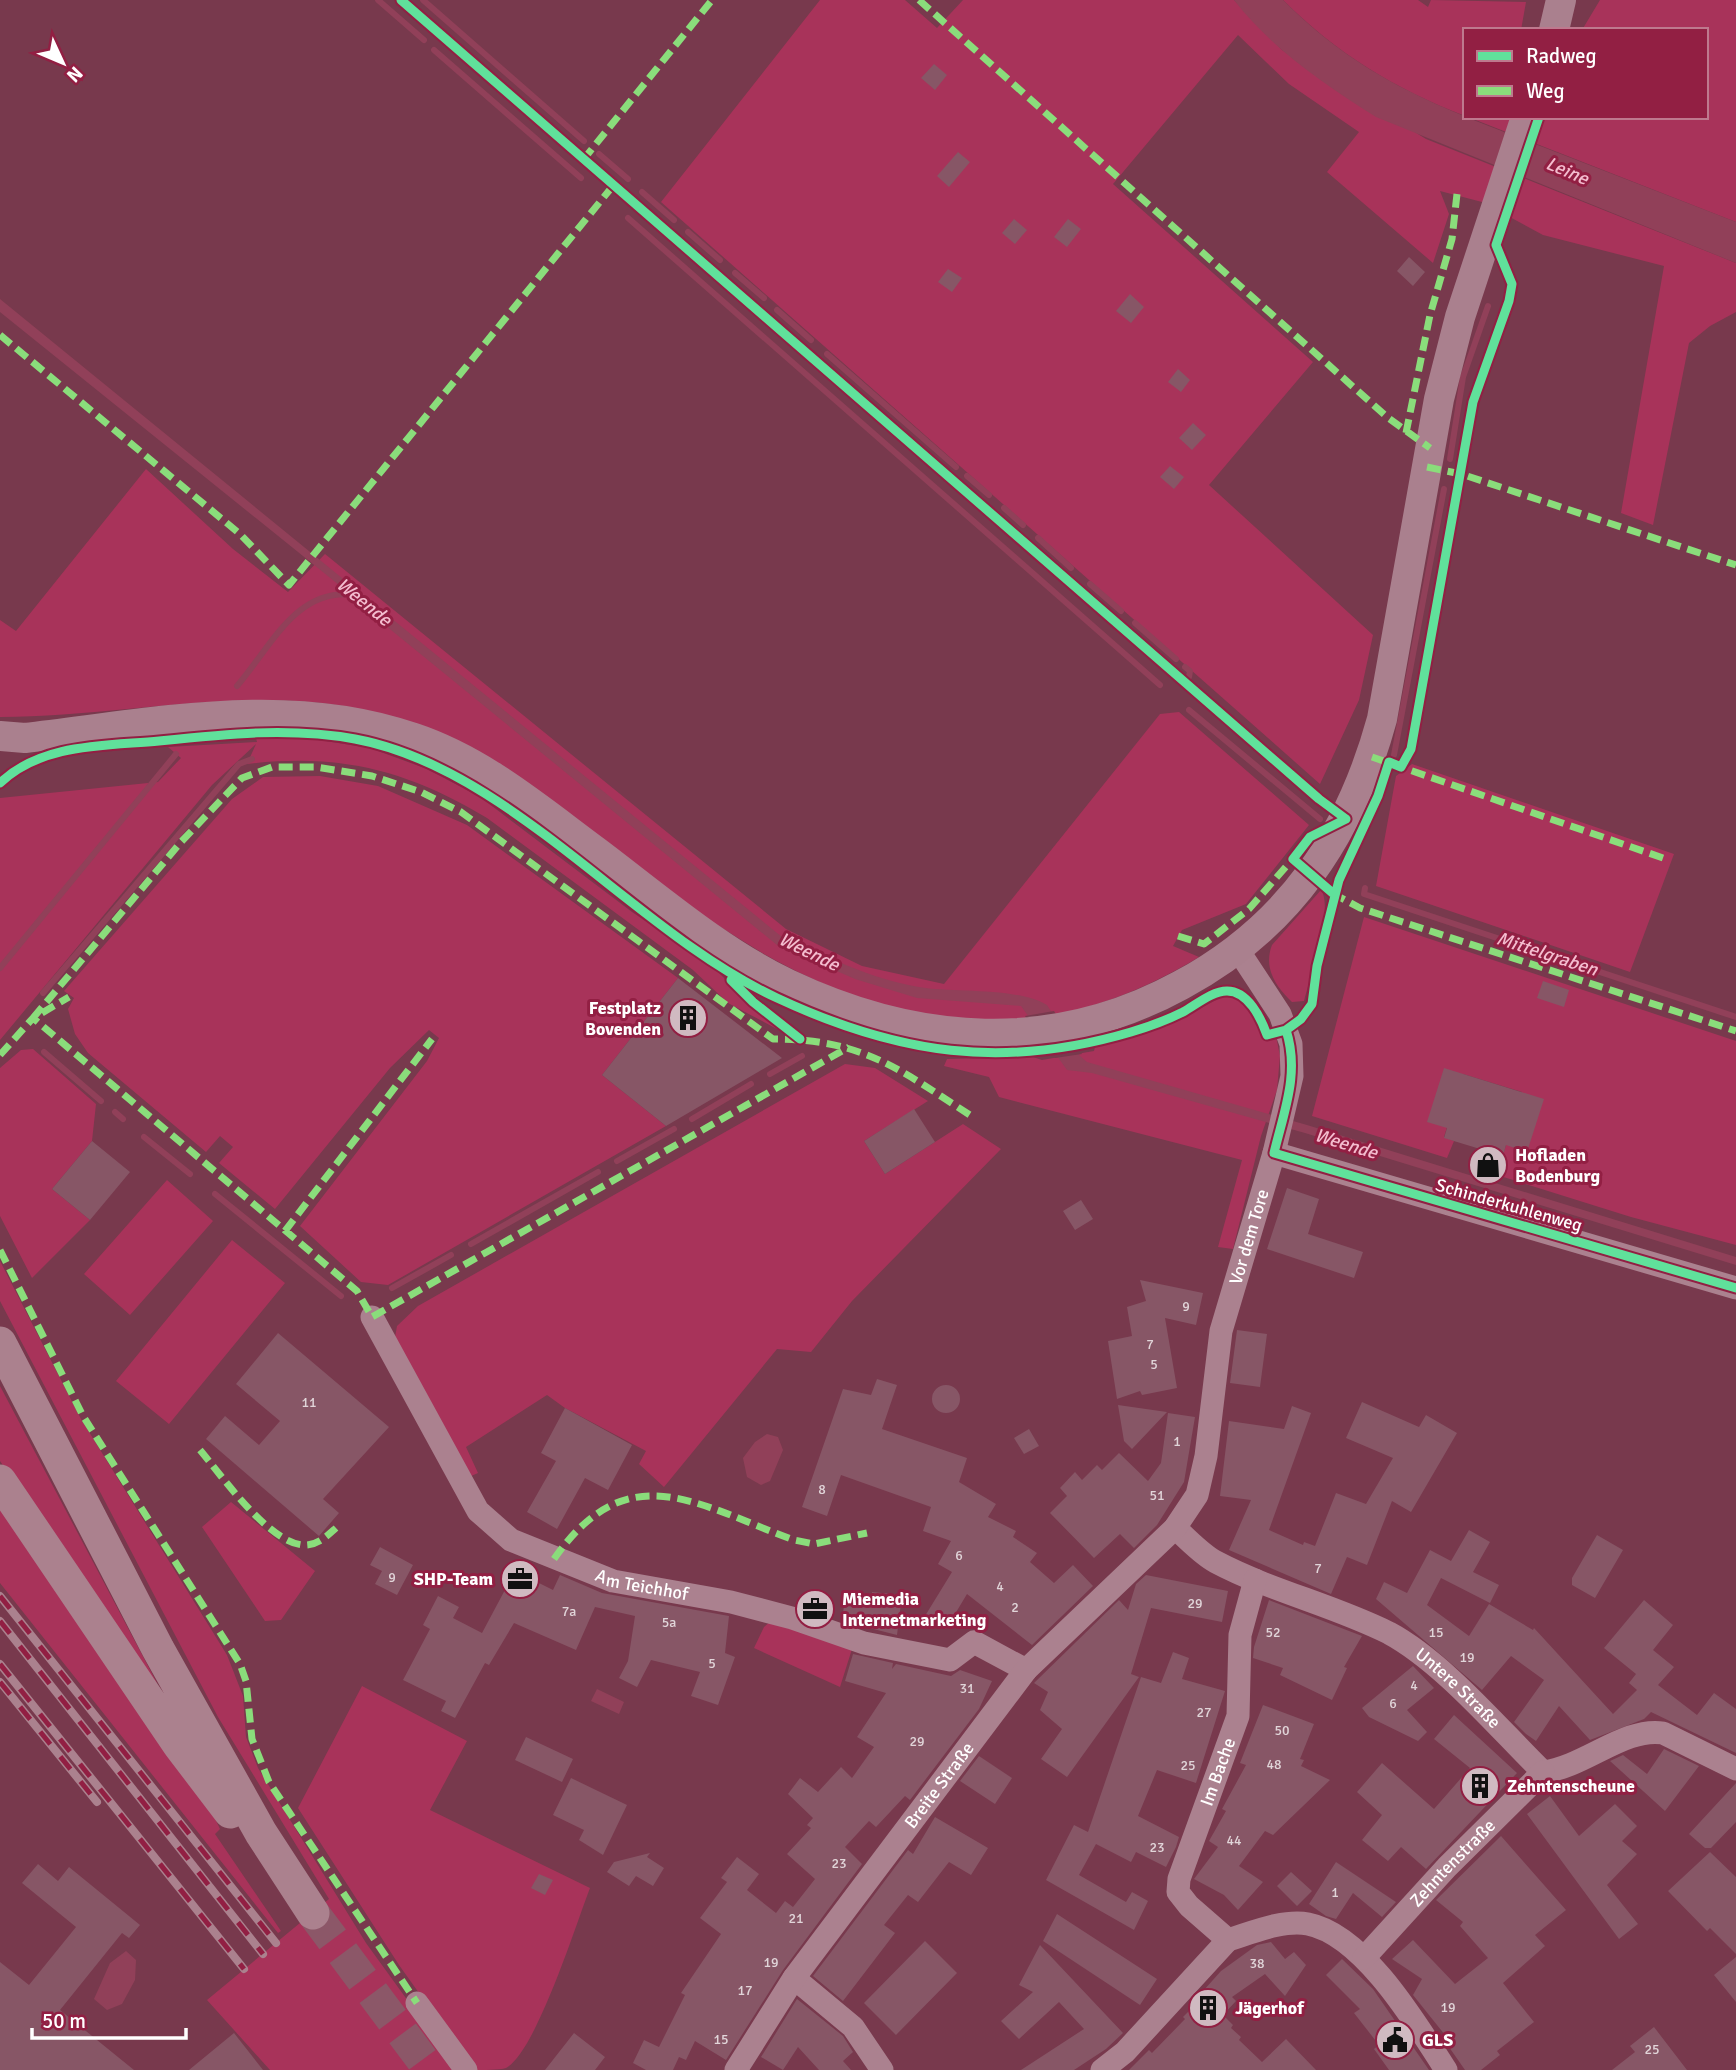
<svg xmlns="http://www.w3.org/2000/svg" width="1736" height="2070" viewBox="0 0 1736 2070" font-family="Signika,sans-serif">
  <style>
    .green { fill: #a8335a }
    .water { fill: #914059 }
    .pier { fill: #78394d }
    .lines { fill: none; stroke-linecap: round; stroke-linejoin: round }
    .stream { stroke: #914059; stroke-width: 6 }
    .building { fill: #875666 }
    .highway-tunnel { stroke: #8c5768; stroke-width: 33; stroke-dasharray: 33 17; stroke-linecap: butt }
    .minor { stroke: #ab818f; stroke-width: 23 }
    .major { stroke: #aa808e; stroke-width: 30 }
    .highway { stroke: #ab818e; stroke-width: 33 }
    .rail-casing { stroke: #ab818e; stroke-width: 8 }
    .rail { stroke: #921f43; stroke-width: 5; stroke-dasharray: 16; stroke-linecap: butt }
    .quiet { stroke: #8add7b; stroke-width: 7; stroke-dasharray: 14 7; stroke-linecap: butt }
    .cycleway-casing { stroke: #921f43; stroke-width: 13 }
    .cycleway { stroke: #60e19b; stroke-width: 9 }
    .labels { text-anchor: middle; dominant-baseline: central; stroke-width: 6; stroke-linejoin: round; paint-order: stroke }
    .number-label { font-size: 14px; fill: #e1d5d9 }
    .poi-label { font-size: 18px; font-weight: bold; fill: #fff; stroke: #921f43; text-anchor: start }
    .street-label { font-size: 18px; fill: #fff; stroke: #921f43 }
    .water-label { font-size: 19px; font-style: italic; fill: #f4bdcf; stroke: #921f43 }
  </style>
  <rect width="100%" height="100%" fill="#78394d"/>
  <path class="green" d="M820,0h85l32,28 26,-28h271l48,50 144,89 310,124v49l-26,14 -21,17 -36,182 -32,-12 43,-247 -121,-31 -61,-33 -42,-11 9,23 -16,49 -106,-91 32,-40 -70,-48 -51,-49 -125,149 200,178 -104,123 164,150 -14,65 -39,84 -659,-582z
    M1283,0h135l10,7 3,-7 95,2 -5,28h-56v86c-70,-27 -129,-63 -182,-116z
    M1600,0h136v222l-268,-105h238v-87h-124z
    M146,469l87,80 55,43 37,-38 461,375 76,37 82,18 216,-270 19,-2 130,113 -63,79 -64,26 -9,16 26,11c-151,91 -285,81 -435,-3l-391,-242c-118,-29 -251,5 -373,5v-97l16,11z
    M300,737l70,11 57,21 53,28 152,115 78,52 46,46 24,17 -3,2 -49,-26 -35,-33 -206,-152c-80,-48 -147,-65 -240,-54l9,-20 -44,41 -212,255v-242l158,-16 23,-24 -13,-11 89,-5 -1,-4z
    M1412,764l262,90 -44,118 -254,-86 20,-110z
    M320,776l58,10 89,39 211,153 -76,97 64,51 -278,159 -27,-3 -61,-56 127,-165 12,-23 -10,-8 -39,38 -115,141 -56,-46 14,-16 -13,-11 -14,16 -118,-99 -13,-19 -7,-25 6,-11 -10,-7 168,-192 31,-22z
    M1321,890c13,17 -11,88 -17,111l-12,1c-16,-15 -29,-34 -20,-57z
    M1364,917l372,124v204l-105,-28 -134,-42 25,-83 -59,-18 -19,63 10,4 -7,17 -135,-42z
    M1225,995c21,2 33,26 41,44l10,-3 4,20 -3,34 -16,46 -28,113 -15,-2 24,-87 -243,-63 -10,-20 -45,-11 3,-7 86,-2 9,3 52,-9 1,-4 88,-29z
    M33,1049l63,55 -4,37 -40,48 38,31 -58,58 -32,-62v-148l21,-18z
    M845,1064l30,4 53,33 -64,40 21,33 78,-50 38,25 -149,152 -41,51 -34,-3 -113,138 -25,-23 7,-13 -81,-43 -18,-13 -81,52 12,26 -9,4 -75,-134 3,-17 21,-20z
    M167,1180l46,41 -83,94 -46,-41z
    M232,1240l53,43 -116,141 -53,-43z
    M0,1261l81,158 146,236 16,41 3,41 12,31 108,175 92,127h-188l-63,-70 122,-101 -111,-182 -218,-416z
    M0,1386l157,297 -5,-1 -152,-221z
    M0,1500l210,308 10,21 -5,5 66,97 -3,2 -278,-350z
    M231,1502l84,69 -34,49 -16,1 -63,-94z
    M771,1621l81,28 -12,38 -86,-39 10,-21z
    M362,1686l105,55 -37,69 160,78c-14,36 -54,164 -84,180 -7,2 -22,2 -32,2l-75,-105 -101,-157z"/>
  <path class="water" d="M1234,0h49c81,81 157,107 260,147 64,25 129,50 193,75v41l-360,-146c-52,-33 -104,-68 -142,-117z
    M0,299l782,638c45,19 88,42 137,50 36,6 98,0 128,18l33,51 7,6 220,63 429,132v8l-431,-132 -213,-60 -25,-3 -46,-64 -104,-8 -62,-19 -78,-34 -386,-315 -31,-28 -360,-290z
    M767,1434l11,3 5,13 -13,31 -9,4 -14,-8 -4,-19 12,-16z
    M597,1689l27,13 -5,12 -28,-13z
    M126,1951l10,9 -1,20 -13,24 -15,6 -13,-11 16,-36z"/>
  <path class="pier" d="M1054,1011l28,43 -27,4 -30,-42z"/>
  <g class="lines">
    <path class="stream" d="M378,0l46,40
      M423,0l161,141
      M434,50l147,128
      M599,154l29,25
      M642,192l32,28
      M628,218l532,467
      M688,232l32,28
      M735,273l29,25
      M777,310l34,30
      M827,354l129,113
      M1450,459l13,-82 25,-71
      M967,476l22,19
      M1004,508l19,17
      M1038,538l33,30
      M1090,584l31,27
      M1135,623l41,36
      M1185,667l5,4 -1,6
      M237,686c34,-39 59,-99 118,-91
      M1189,710l131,109
      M1394,755l50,-266
      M1365,888l-1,6 372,123
      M0,968l176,-214
      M43,993l196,-229 13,-5
      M44,1052l57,49
      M770,1074l32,-18
      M115,1112l8,7
      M692,1119l59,-35
      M144,1137l46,37
      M617,1161l57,-32
      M215,1194l126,102
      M471,1244l127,-72
      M392,1288l59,-33"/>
  </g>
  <path class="building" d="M934,64l13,11 -12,15 -14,-12z
    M958,152l12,10 -21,25 -12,-11z
    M1014,219l13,11 -12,14 -13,-11z
    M1068,219l13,10 -14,18 -13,-10z
    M1409,257l16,15 -12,14 -16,-15z
    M948,269l14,9 -10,14 -14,-10z
    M1130,294l14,13 -13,16 -15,-12z
    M1178,369l12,11 -9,12 -13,-10z
    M1193,423l13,12 -14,15 -13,-12z
    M1170,466l14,11 -10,12 -14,-12z
    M678,978l104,80 -116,68 -64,-51z
    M1543,981l26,9 -5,17 -27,-9z
    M1444,1068l100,31 -17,53 -21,-7 -3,11 -59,-18 3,-10 -20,-6z
    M914,1109l21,33 -50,32 -21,-33z
    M92,1141l38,31 -40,48 -38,-31z
    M1287,1188l32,11 -11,35 55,18 -9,26 -87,-29z
    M1081,1200l12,19 -18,11 -12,-19z
    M1140,1280l63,13 -7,32 -31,-7 12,70 -35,7 -2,-4 -23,8 -9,-58 24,-5 -5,-29 19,-6z
    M1237,1330l30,4 -7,53 -30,-4z
    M278,1333l111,94 -66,72 16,14 -20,23 -113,-97 19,-23 34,29 21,-24 -44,-37z
    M877,1379l20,6 -15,44 85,29 -8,24 37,22 -8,13 28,14 -3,6 24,16 -7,9 24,21 19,-18 20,21 -61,59 -65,-51 -21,35 -21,-13 27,-44 -14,-8 13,-23 -28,-10 8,-24 -90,-32 -14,41 -25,-9 41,-118 28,6z
    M932 1399a14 14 0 1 1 28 0a14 14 0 1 1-28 0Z
    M1362,1402l57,25 7,-12 31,18 -46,79 -19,-11 -25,64 -20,-8 -16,37 -102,-44 22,-50 -31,-4 9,-75 55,8 8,-23 19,7 -42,117 34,15 1,-3 11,4 21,-53 30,11 27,-46 -47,-20z
    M1118,1405l49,7 -35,37 -8,-8z
    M565,1408l67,37 -24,45 -23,-12 -28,51 -30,-17 29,-51 -15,-8z
    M1168,1413l27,4 -11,65 -27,43 -23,23 -14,-14 -26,24 -44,-45 17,-17 -7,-8 15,-16 7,8 15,-15 5,5 17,-17 29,28 13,-18z
    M1029,1429l10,17 -15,8 -10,-16z
    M1469,1530l21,12 -17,30 26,13 -9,18 -49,-25 -14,27 42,31 20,-32 44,26 1,-2 79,86 24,-24 -8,-7 7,-9 -32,-26 40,-48 29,25 -20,25 21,17 -16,18 39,30 17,-22 22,16v44l-85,-41 -7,7 -54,21 -31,-34 -23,35 -10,-7 -12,-12 30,-42 -33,-24 -29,34 -106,-91 8,-17 23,11 23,-43 21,11z
    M1597,1535l26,15 -28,48 -23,-13v-7z
    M380,1547l33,18 -16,30 -22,-11 7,-13 -12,-6z
    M515,1571l38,19 7,-15 42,18 127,23 -4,37 10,4 -17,48 -27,-9 9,-24 -49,-12 -14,27 -18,-9 9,-17 7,-45 -40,-9 -19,43 -62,-27 -25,42 -4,-2 -30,55 -14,-7 5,-10 -43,-21 27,-51 -7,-4 15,-29 21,11 -6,11 29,15z
    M1146,1575l82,16 -6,31 -71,-14 -20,66 8,3 -72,100 -26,-18 21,-30 -22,-19 8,-18 -14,-9 85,-83 9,10 8,-26z
    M872,1592l30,3 -5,40 -55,-14 3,-23 26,3z
    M1269,1600l93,36 -18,31 3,1 -15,32 -52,-25 3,-7 -30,-10 1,-11z
    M1173,1652l16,6 -7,21 43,12 -29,92 -39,-13 -19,46 41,21 -3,10 -10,20 -30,-15 -5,10 -35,-18 -17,31 47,27 6,-10 16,9 -14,29 -88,-50 28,-55 14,7 53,-155 20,6z
    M853,1654l40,9 -1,6 4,-5 55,12 9,-6 32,11 -13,28 -69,91 -5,-4 -29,31 -7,-6 -24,26 17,17 -79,106 -57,90 -31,-19 -9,19 -7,-3 -6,13h-27l-13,-7 11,-23 15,7 26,-52 -4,-2 40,-59 -21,-16 27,-36 -6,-4 16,-21 22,17 -12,16 29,23 9,-12 8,6 22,-28 -28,-25 24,-26 -4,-3 6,-7 -25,-24 12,-16 18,14 23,-25 11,11 22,-31 -17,-10 29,-44 -41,-12z
    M1413,1666l21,22 -27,22 20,22 -9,9 -49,-24 -7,-9z
    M1263,1705l51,19 -14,35 4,1 -3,6 29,14 -57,55 -8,-4 -26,35 24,16 -25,28 -14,-15 -30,-16 24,-32 -9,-6 17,-30 -4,-2 24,-44 -6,-2z
    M1454,1715l63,58 -91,96 -25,-22 -13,14 -26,-21 20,-25 -25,-23 25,-29 52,46 36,-41 -36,-29z
    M526,1737l47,22 -11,23 -47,-22z
    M1664,1749l35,17 -34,45 -55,-50 13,-6 24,19z
    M979,1756l33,22 -17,26 -35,-23z
    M571,1778l56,27 -24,50 -24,-15 5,-10 -31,-15z
    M1736,1783v39l-25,26h-6l-16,-14z
    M1550,1796l29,40 36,-32 22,22 -15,15 15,13 -30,31 31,39 -19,15 -92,-125z
    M935,1817l53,31 -17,27 -22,-13 -31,40 -10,-7 -24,30 11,8 -52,68 -30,-25 95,-126 5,4z
    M1501,1836l65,74 -31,25 10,11 -42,37 31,39 -37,29 3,4 -19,15h-16l-23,-33 3,-2 -32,-40 9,-16 -30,-20 21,-19 42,44 33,-26 -28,-32 3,-4 -27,-22z
    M1710,1852l26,25v77l-26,-26 -3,3 -39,-40z
    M650,1853l-3,4 17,11 -11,18 -17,-10 -7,10 -22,-14 7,-10z
    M1336,1862l60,40 -14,15 -29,-24 -17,26 -10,-3 -17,-12z
    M38,1864l20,17 11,-14 71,58 -11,13 -7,-5 -62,77 74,60h-134v-108l29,23 47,-58 -54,-44z
    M1291,1872l21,19 -15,15 -20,-20z
    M539,1874l14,6 -8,15 -14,-7z
    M1057,1914l100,65 -17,26 -97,-64z
    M925,1941l32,32 -61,62 -32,-32z
    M1271,1942l14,17 9,-7 12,13 -21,31 -20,-22 -33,23 4,4 -13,14 10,10 -2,3 10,9 -2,3 23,22 24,-23 30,31h-187l20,-20 3,3 33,-34 -2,-2 24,-24 -3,-3 17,-19 36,-26z
    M1040,1945l83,88 -17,16 -32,21h-53l63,-41 -25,-27 -40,37 -18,-18 32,-29 -14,-7z
    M1736,1957v45l-22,-27z
    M1342,1959l31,30 56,81h-40l-15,-21 5,-4 -25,-32 6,-4 -34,-34z
    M797,1999l46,37 10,16 -10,9 8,9h-32l-21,-23 -15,23 -22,-13z
    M1654,2027l33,43h-75l23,-18 -5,-6z
    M234,2033l29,37h-74z
    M574,2033l31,24 -10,13h-50z"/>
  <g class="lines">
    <path class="highway-tunnel" d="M313,1913l117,157"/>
    <g class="minor">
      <path d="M1274,1153l462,135"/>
      <path id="s1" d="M372,1317l106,194 33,29 102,41 118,21 61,16 72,25 86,17 24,-18 52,28"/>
      <path id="s2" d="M1175,1528c13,11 26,26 41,34 55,29 117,43 173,71 54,29 110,96 154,139"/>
      <path d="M1543,1772c42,-5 81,-45 120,-39l73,36"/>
      <path d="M1228,1940c23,-7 56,-21 80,-16 56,11 109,101 138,146"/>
      <path id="s3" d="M1364,1958l83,-91 96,-95"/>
      <path d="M794,1978l59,49 29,43"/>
      <path d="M417,2003l49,67"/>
      <path id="s4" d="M736,2070l58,-92 232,-308 149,-142 22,-33 9,-39 15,-125 53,-178 18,-77 -1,-32 -11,-30 -42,-64"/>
      <path id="s5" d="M1102,2070l23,-18 103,-112 -39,-34 -11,-14 1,-13 59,-163 2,-81 15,-55"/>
    </g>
    <path class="major" d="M1554,30l7,-30
      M0,736l25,2c130,-15 263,-44 389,0 69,23 126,72 183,114 61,46 122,99 191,132 129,61 265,71 393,1 108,-58 169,-149 201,-266l57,-320 21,-82 66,-200"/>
    <path class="highway" d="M0,1343l158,306 103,184 52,80
      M0,1481l179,264 51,67"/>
    <defs>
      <path id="rail" d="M0,1596l276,347
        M0,1621l263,333
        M0,1664l244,305
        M0,1682l97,120"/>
    </defs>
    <use href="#rail" class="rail-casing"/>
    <use href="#rail" class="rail"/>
    <path class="quiet" d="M919,0l468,417 43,31
      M583,160l129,-160
      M0,335l240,199 49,51 323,-398
      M1406,433l24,-118 22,-76 5,-45
      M1427,467l34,7 275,91
      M1372,757l294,102
      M1332,893l28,15 376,123
      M1178,936l26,8 45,-35 48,-55
      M42,1013l27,-16
      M33,1018l148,-176 61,-64 30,-11h44l56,9 49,16 40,20 312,227c91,0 127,31 200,78
      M0,1055l33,-37 324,273 15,26 477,-270
      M285,1231l147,-192
      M0,1250l83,166 157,248 6,17 6,58 17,43 148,221
      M200,1450c22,26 68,92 103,95 14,1 24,-9 33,-17
      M554,1559c74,-106 143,-54 240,-19l20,4 53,-11"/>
    <defs>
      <path id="cycleway" d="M401,0l918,799 27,20
        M0,783c42,-40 105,-37 159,-42 65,-7 131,-14 196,-2 156,29 279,193 422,259 120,56 226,72 354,34 17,-5 36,-12 52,-20 13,-7 29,-21 44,-21 21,0 34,27 40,44l19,-5 15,-11 11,-15 5,-38 22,-86 39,-84 11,-34 12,5 10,-18 62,-347 36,-101 3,-17 -16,-39 43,-128
        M1335,895l-42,-36 17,-22 36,-18
        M731,980l22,22 47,37
        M1286,1030c14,43 -2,81 -12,123l462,135"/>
    </defs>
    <use href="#cycleway" class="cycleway-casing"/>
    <use href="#cycleway" class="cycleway"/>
  </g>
  <defs>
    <symbol id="building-disc" viewBox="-11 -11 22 22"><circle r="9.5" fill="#d0bac1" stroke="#921f43"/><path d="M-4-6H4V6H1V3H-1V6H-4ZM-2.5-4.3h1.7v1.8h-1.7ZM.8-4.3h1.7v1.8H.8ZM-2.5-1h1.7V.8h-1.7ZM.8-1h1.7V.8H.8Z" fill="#111"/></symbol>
    <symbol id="shop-disc" viewBox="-11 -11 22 22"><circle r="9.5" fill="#d0bac1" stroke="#921f43"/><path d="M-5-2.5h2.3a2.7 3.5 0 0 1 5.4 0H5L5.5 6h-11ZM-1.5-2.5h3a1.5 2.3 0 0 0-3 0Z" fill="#111"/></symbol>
    <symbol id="office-disc" viewBox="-11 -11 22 22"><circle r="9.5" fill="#d0bac1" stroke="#921f43"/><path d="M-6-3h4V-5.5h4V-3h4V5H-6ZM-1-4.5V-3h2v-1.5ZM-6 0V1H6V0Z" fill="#111"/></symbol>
    <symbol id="civic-disc" viewBox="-11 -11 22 22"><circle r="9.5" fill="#d0bac1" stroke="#921f43"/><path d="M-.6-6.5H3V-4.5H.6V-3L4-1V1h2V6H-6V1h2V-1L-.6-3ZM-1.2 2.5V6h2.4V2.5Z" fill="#111"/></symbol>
  </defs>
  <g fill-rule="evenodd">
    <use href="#building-disc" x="666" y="996" width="44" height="44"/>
    <use href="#shop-disc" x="1466" y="1143" width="44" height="44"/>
    <use href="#office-disc" x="498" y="1557" width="44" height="44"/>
    <use href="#office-disc" x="793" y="1587" width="44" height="44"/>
    <use href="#building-disc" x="1458" y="1764" width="44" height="44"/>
    <use href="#building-disc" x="1186" y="1986" width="44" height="44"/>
    <use href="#civic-disc" x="1373" y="2018" width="44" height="44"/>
  </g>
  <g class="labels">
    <g class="number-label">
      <text x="1186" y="1306">9</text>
      <text x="1150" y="1344">7</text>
      <text x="1154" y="1364">5</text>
      <text x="309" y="1402">11</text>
      <text x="1177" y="1441">1</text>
      <text x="822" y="1489">8</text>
      <text x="1157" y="1495">51</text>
      <text x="959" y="1555">6</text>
      <text x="1318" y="1568">7</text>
      <text x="392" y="1577">9</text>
      <text x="1000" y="1586">4</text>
      <text x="1195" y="1603">29</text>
      <text x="1015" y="1607">2</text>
      <text x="569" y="1611">7a</text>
      <text x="669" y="1622">5a</text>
      <text x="1273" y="1632">52</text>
      <text x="1436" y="1632">15</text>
      <text x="1467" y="1657">19</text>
      <text x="712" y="1663">5</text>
      <text x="1414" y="1685">4</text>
      <text x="967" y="1688">31</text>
      <text x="1393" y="1703">6</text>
      <text x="1204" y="1712">27</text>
      <text x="1282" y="1730">50</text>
      <text x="917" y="1741">29</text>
      <text x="1274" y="1764">48</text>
      <text x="1188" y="1765">25</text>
      <text x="1234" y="1840">44</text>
      <text x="1157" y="1847">23</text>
      <text x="839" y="1863">23</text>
      <text x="1335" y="1892">1</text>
      <text x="796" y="1918">21</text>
      <text x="771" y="1962">19</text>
      <text x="1257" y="1963">38</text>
      <text x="745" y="1990">17</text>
      <text x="1448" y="2007">19</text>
      <text x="721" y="2039">15</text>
      <text x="1652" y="2049">25</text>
    </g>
    <g class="poi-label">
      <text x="661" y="1008" text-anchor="end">Festplatz<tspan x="661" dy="21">Bovenden</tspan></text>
      <text x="1515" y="1155">Hofladen<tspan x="1515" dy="21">Bodenburg</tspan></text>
      <text x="493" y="1579" text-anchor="end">SHP-Team</text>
      <text x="842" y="1599">Miemedia<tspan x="842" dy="21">Internetmarketing</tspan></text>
      <text x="1507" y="1786">Zehntenscheune</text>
      <text x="1235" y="2008">Jägerhof</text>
      <text x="1422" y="2040">GLS</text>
    </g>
    <g class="street-label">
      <text transform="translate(1509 1205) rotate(16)">Schinderkuhlenweg</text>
      <text stroke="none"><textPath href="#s4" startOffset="1004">Vor dem Tore</textPath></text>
      <text stroke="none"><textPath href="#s1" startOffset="404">Am Teichhof</textPath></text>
      <text stroke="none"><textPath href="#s2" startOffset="329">Untere Straße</textPath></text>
      <text stroke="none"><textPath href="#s5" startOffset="378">Im Bache</textPath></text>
      <text stroke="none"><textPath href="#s4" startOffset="350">Breite Straße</textPath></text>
      <text stroke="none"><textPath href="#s3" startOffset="130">Zehntenstraße</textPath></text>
    </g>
    <g class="water-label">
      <text transform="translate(1567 171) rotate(23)">Leine</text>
      <text transform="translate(364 602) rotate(39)">Weende</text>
      <text transform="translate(809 952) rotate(26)">Weende</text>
      <text transform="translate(1547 954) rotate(18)">Mittelgraben</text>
      <text transform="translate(1346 1144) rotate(17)">Weende</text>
    </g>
  </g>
  <rect x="1463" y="28" width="245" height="91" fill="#921f43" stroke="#be798e" stroke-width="2"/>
  <rect x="1477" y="51" width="35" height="10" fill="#60e19b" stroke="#be798e" stroke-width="2"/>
  <text x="1526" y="63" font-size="21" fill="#ffffff">Radweg</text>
  <rect x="1477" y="86" width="35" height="10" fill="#8add7b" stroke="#be798e" stroke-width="2"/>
  <text x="1526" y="98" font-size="21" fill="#ffffff">Weg</text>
  <g transform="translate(63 63) rotate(134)" stroke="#921f43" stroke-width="5" paint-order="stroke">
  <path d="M0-5L12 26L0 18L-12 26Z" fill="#ffffff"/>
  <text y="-10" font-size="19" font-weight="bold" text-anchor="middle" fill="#ffffff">N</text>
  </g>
  <path d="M32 2028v10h154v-10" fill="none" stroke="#ffffff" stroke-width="3.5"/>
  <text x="42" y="2028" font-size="21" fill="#ffffff" stroke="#921f43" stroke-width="5" paint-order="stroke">50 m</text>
</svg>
